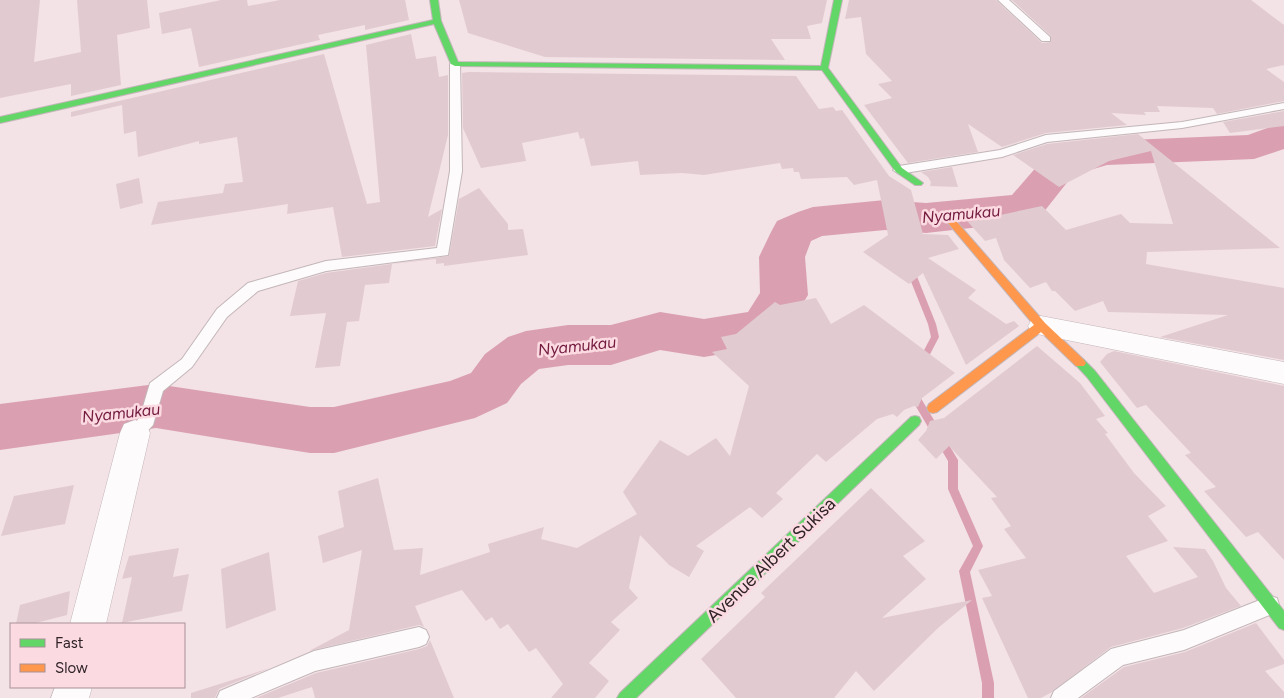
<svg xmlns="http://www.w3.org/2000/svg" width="1284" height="698" viewBox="0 0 1284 698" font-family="Figtree,sans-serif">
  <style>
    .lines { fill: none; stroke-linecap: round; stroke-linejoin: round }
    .stream { fill: #daa0b1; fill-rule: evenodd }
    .river { fill: #daa0b1; fill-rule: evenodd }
    .building { fill: #e1cbd1 }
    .lane-casing { stroke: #c3b6b9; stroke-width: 2 }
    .street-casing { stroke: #c3b6b9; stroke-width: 1 }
    .fast-casing { stroke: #c3b6b9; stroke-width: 2 }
    .slow-casing { stroke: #c3b6b9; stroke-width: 2 }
    .lane { fill: #fdfbfb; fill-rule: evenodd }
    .street { fill: #fdfbfb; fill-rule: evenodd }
    .fast { fill: #63d668; fill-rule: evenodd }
    .slow { fill: #ff974d; fill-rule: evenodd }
    .labels { text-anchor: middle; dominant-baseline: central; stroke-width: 5; stroke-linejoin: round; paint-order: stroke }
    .water-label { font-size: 16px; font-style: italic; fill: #72193d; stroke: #fbdae2 }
    .near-street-label { font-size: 18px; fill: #2f2326; stroke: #fbdae2 }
  </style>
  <rect width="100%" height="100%" fill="#f3e2e6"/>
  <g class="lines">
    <path class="stream" d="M910,266l4,3 22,55 3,13 -12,23 -6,4 -3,-2 -1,-2 4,-4 10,-19 -3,-13 -22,-55z
      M913,389l3,1 42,70v29l25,57 -13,26 24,111v15h-12v-15l-23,-112 14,-25 -25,-57v-28l-40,-68 2,-3z"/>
    <path class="river" d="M1284,122v27l-30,10 -147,6 -34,10 -34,43 -15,4 -98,11 -41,-3 -63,6 -11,5 -6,16 3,38 -28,46 -17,6 -59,10 -44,-7 -49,15h-43l-29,4 -18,15 -14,19 -32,15 -141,35h-24l-154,-25 -156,22v-46l156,-20 154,23h24l116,-26 21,-8 14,-19 23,-17 18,-6 42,-6h43l49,-13 44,7 44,-7 12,-19 -1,-36 12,-25 6,-11 21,-9 15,-5 72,-7 41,3 86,-8 33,-38 60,-16 143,-6z"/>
  </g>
  <path class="building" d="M0,0h40l-6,62 47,-10 -4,-52h70l3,28 -33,7 4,50 -50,11v-12l-71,14z
    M221,0h26l1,6 32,-6h125l4,20 -44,10v-5l-47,10 2,5 -121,27 -8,-39 -29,6 -3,-21z
    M459,0h368l-5,23 -15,3 4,13h-40l14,21 -240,-3 -77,-24z
    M849,0h147l46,43 9,-1v-6l-39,-36h239l33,25v40l-18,4 18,13v19l-67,13 -4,-6 -56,-2 3,6h-16l2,3 -35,-2 16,12 -81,8 -44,14 -34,-23 10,28 -70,11 -44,-58 28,-7 -14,-14 14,-3 -26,-27 -5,-37 -16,2z
    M411,34l5,25 20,-3 3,21 9,-2v60l-20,82 14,-8 -7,37 -93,11 -9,-50 -46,7 1,-10 -137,21 7,-23 65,-9 2,-9 18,-2 -6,-45 -38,7v-3l-61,16 -2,-26 -12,3 -2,-29 -51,12v-5l253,-58 43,150 13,-2 -14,-157z
    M469,72l327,4 23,33 14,-2 3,4 6,-1 47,66 22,14 12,44 25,1 11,14 -31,9 48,32 -8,8 38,26 8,-3 5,5 -53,39 -43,-92 -14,11 -46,-32 25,-17 -11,-55 -23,5 -7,-8 -46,2 -2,-7h-5l-1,-4 -11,1 -2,-6 -76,12 -22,-2 -42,2 -2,-14 -47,5 -7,-28 -4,1 -2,-7 -56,11 4,18 -45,7 -18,-40 -1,-55z
    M1284,111v15l-54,7 -7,-11z
    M1138,134l142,114 -133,4 -1,12 138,24v72l-124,-23 68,-22 -120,-3 -5,-11 -28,10 -20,-20h-3l-6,-9 -16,6 -26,-28 -8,-22 -11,3 -17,-19 74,-16 24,24 55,-16 9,9 43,1 -22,-73 -42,10 -50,26 -46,-32 34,-11z
    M952,167l6,20 -28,-1 1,-4 -3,-5 -7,-5z
    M139,178l4,25 -23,6 -4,-25z
    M479,188l29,36v6l15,-1 5,26 -84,11v-3l-8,1v-5l-44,5 -3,19 -24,2 -6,36 -12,1 -7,44 -25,2 11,-55 -36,3 8,-35 28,-8 123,-17 10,-57z
    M816,298l15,26 33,-19 91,68 -33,25 -4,9 -4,-1 -10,4 -7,7 -4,-3 -16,5 -51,43 -9,-8 -41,39 7,6 -21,19 -12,-11 -54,39 8,5 -15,26 -20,-12 -29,-30 -11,53 9,10 -27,24 9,8 -31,33 20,18 -14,17h-44l12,-14 -27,-36 -7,4 -21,-28 -8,5 -8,-12 -6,4 -24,-31 -47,16 9,21 -5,-2 -110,26 40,-21 13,-80 -39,13 -5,-27 26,-9 -6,-36 40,-13 16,72 29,-2 -3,27 70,-23 -2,-8 56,-17 -3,12 36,9 60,-34 -14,-22 37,-52 28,16 28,-18 14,18 19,-70 -37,-34 15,-3 -6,-12 15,-3 39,-32 5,3z
    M1037,346l43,37 25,33 -9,3 12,14 -3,1 29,39 32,33 -18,10 20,25 -42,15 28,37 44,-16 -25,-30 32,2 8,12 13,27 15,18 -58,22 -72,19 -59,45 -11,6h-13l-46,-100 10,-2 -14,-26 48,-12 -22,-29 7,-3 -20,-28 6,-1 -48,-51 -13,13 -18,-19 8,-9 4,-10 14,-3z
    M1114,351l170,35v174l-26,-28 -12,5 -42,-46 12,-4 -31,-32 6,-2 -45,-48 -9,3 -37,-46 7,-8z
    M74,485l-9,39 -64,12 13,-40z
    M871,488l54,53 -22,15 23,23 -44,39 90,-18 -34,28 -64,63 -18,-20 -22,27h-98l-35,-39 64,-62 -4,-4z
    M179,548l-6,29 16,-3 -7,37 -60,12 10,-46 -10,2 7,-23z
    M269,552l7,58 -50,19 -5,-60z
    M70,591l-3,24 -35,9h-16l4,-19z
    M1256,623l28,37v4l-19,7 19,21v6h-203l43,-31 61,-15z
    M430,640l24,58h-139l-3,-11 -34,11h-22l60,-25 103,-24 8,-3z
    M270,668l-51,21 -4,9h-24v-5z"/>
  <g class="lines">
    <defs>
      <path id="lane" d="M998,0h11l41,37v4h-8z
        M455,61l5,3 2,107 -14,84 -122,16 -68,20 -31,26 -35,50 -29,24 -10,34 -12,13 -6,2 -6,-2 -2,-5 13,-16 10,-34 32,-24 35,-50 31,-26 78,-22 111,-13 13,-77v-107z
        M1284,103v6l-102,19 -135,14 -45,15 -103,17 -6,-4 6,-4 101,-16 46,-15 136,-13z
        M1270,596l7,2 2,7 -2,7 -93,38 -61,15 -45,33h-27l3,-7 57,-42 73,-19z
        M419,627l7,3 3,7 -3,7 -7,3 -104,24 -64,27h-34l3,-7 94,-40z"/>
      <path id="street" d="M1041,316l243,46v22l-252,-51 -4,-7 4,-7z
        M135,420l11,4 4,9 -44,191h-36l50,-191 4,-9z
        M55,687h37l-3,11h-38z"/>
      <path id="fast" d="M430,0h8l3,21 17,41 363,4 13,-66h8l-14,68 74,100 21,15 -2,2h-6l-19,-13 -74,-102 -367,-4 -4,-2 -17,-40 -434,99v-6l433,-97z
        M1080,358l4,2 11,11 189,240v19l-5,-2 -192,-251 -13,-14 2,-3z
        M915,416l4,1 2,4 -2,4 -283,273h-19l3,-5 291,-276z"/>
      <path id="slow" d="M946,212l3,1 96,110 39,37 2,3 -2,3h-8l-35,-34 -104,80 -4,1 -4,-1 -2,-4 2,-4 105,-79 -91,-108 -2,-2 2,-2z"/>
    </defs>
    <use href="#lane" class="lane-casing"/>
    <use href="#street" class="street-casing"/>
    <use href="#fast" class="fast-casing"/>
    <use href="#slow" class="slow-casing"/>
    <use href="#lane" class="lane"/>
    <use href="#street" class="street"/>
    <use href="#fast" class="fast"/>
    <use href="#slow" class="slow"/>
  </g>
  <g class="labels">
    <g class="water-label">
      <text transform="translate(961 214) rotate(-5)">Nyamukau</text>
      <text transform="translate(577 346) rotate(-6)">Nyamukau</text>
      <text transform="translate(121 413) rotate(-6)">Nyamukau</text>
    </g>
    <g class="near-street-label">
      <text transform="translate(771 560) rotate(-44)">Avenue Albert Sukisa</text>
    </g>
  </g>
  <rect x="10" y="623" width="175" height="65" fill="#fbdae2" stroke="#a99197"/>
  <rect x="20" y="639" width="25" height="8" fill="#63d668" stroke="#a99197"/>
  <text x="55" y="648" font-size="15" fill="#2f2326">Fast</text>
  <rect x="20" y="664" width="25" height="8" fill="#ff974d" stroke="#a99197"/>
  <text x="55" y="673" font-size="15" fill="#2f2326">Slow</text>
</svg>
